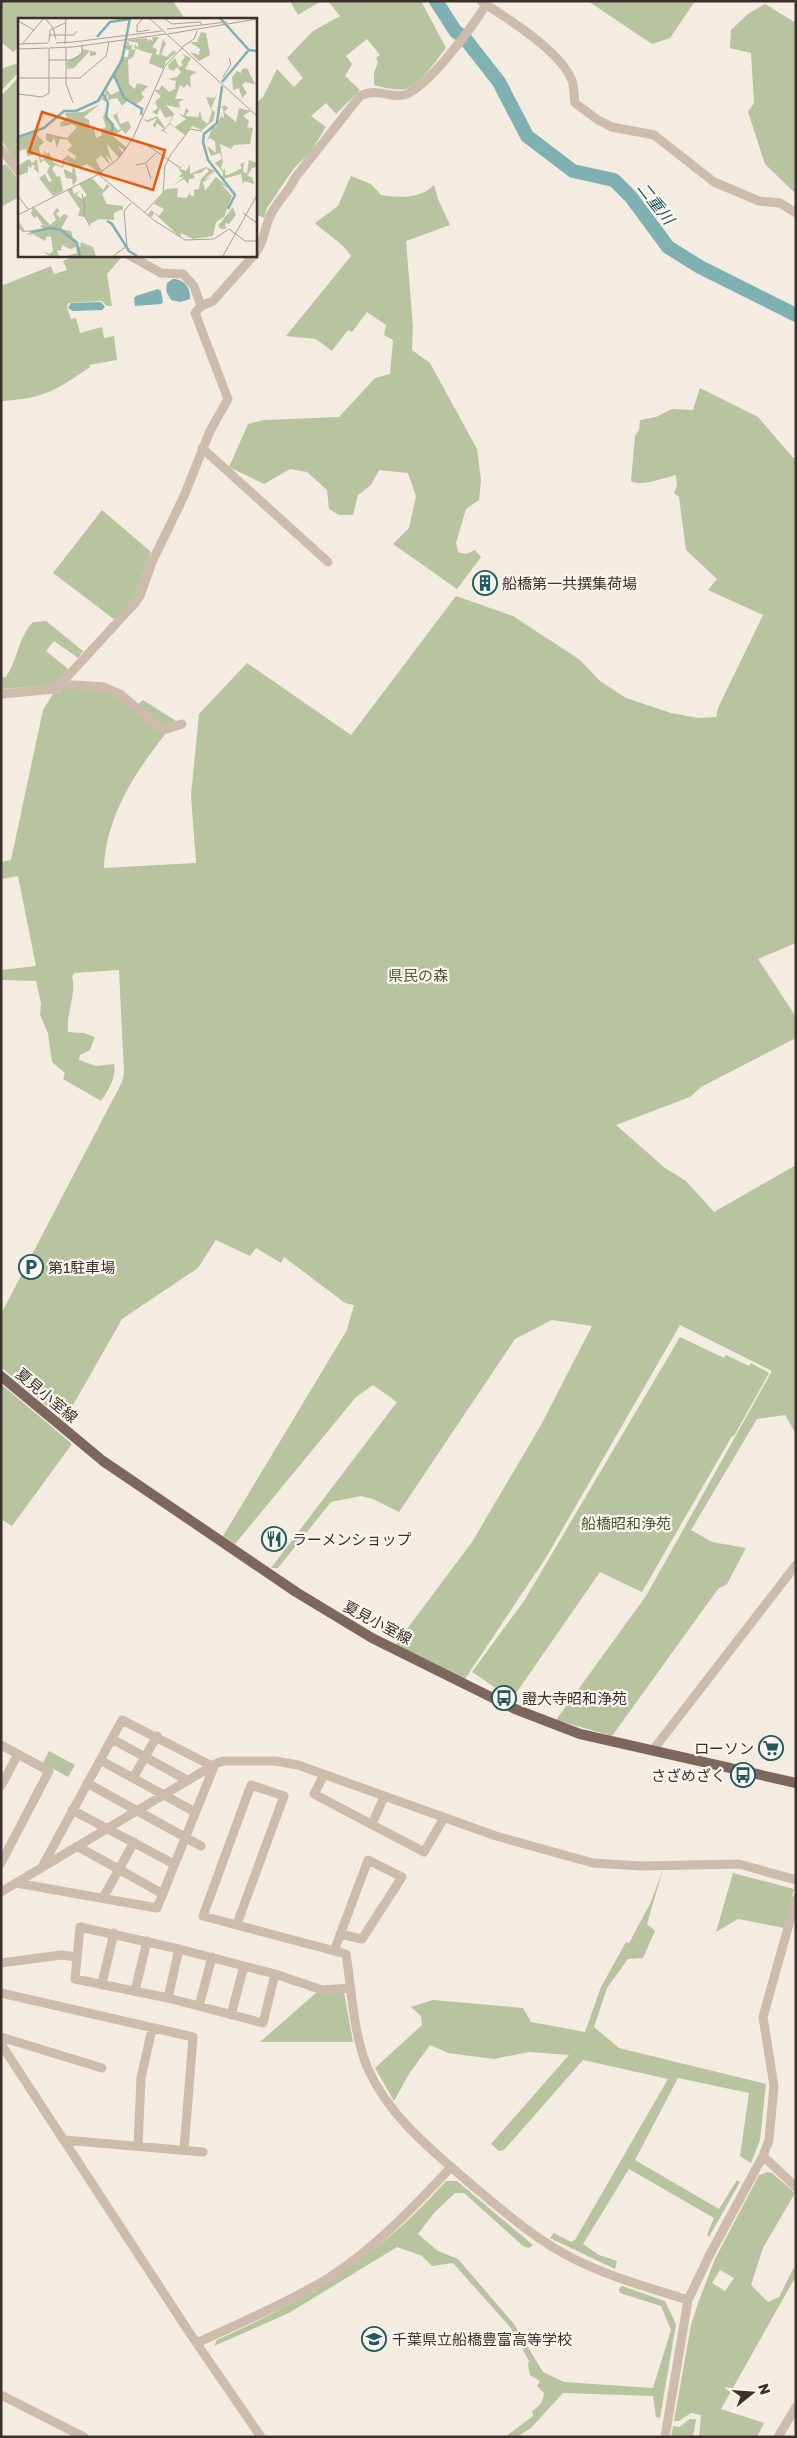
<svg xmlns="http://www.w3.org/2000/svg" width="797" height="2438" viewBox="0 0 797 2438" font-family="'Golos Text','Noto Sans JP',sans-serif">
  <style>
    .green { fill: #b8c4a0; fill-rule: evenodd }
    .water { fill: #7fb0b2 }
    .lines { fill: none; stroke-linecap: round; stroke-linejoin: round }
    .river { stroke: #7fb0b2; stroke-width: 14 }
    .minor { stroke: #cdbbac; stroke-width: 9 }
    .major { stroke: #7d675c; stroke-width: 10 }
    .labels { text-anchor: middle; dominant-baseline: central; stroke-width: 4.5; stroke-linejoin: round; paint-order: stroke }
    .poi-label { font-size: 15px; fill: #3b302b; stroke: #fbf5ee; text-anchor: start }
    .park-label { font-size: 15px; fill: #4a5a2e; stroke: #fbf5ee }
    .street-label { font-size: 15px; fill: #3b302b; stroke: #fbf5ee }
    .water-label { font-size: 16px; font-style: italic; fill: #1f5a5e; stroke: #fbf5ee }
    .inset-river { fill: none; stroke: #7fb0b2; stroke-width: 2.5 }
    .inset-road { fill: none; stroke: #aaa098; stroke-width: 1 }
    .view { fill: #e8590c; fill-opacity: 0.15; stroke: #e8590c; stroke-width: 2.5 }
    .inset-edge { fill: none; stroke: #3b302b; stroke-width: 2.5 }
  </style>
  <rect width="100%" height="100%" fill="#f4ebe1"/>
  <path class="green" d="M1,1h172l12,18h-166v28l-6,5 -12,-10z
    M290,1h31l-23,14z
    M328,1h93l25,47c-10,12 -25,37 -41,41 -10,2 -22,-2 -31,-4v-12l4,-11 -2,-4 4,-3 -13,-16 -21,17 6,8 -7,12 15,14 -24,24 -10,-11 -15,13 15,11 -16,26 -16,15 -27,40 -3,10 -9,-4v-110l8,-7 14,-28 17,18 9,-9 -16,-20 26,-27 27,-15z
    M588,1h107l-25,37 -18,6z
    M765,4l31,19v171l-31,-30 -17,-52 6,-9 -3,-50 -21,-5 1,-18 17,-16z
    M15,64l2,1 2,7 -18,19v-22z
    M19,77v89l-18,-26v-44z
    M6,164l13,16v17l-18,10v-41z
    M351,176l20,8 10,11c18,3 39,4 53,-10l4,14 12,26 -44,16 7,85 -1,24 18,13 47,86 4,31 -2,20 -13,9 -10,34 2,9 8,2 9,-4 6,7 -24,32 -64,-45 16,-16 7,-32 -8,-23 -29,-3 -8,15 -13,10 -5,20h-14l-10,-6 -2,-19 -20,-18 -17,-3 -26,15 -35,-17 19,-43 16,-4 75,-3 36,-39 15,-4 3,-34 -9,-5 2,-10 -19,-13 -15,20 -4,-2 -16,21 -16,-12 -30,-3 65,-80c-9,-15 -24,-21 -36,-33l23,-17z
    M76,255h39l6,3 -14,16 5,32h-5l-5,-5 -34,2 -1,5 4,11 5,-1 4,15 22,-6 2,11 10,-2 3,24 -27,5v2c-34,23 -44,31 -87,34l-2,3v-118l50,-20 3,8 13,-4 -4,-9z
    M700,388l58,29 38,44v482l-38,16 38,58v21l-95,49 -11,10 -74,28 49,43 21,13 28,31 82,-47v269l-11,-19 -28,4 -66,111 21,12 34,6 -19,36 -9,5 -106,147 -56,-16 90,-124 126,-225 -92,-46 -133,231 -82,123 -70,-34 77,-103 69,-117 51,-99 -40,-6 -37,19 -116,173 -26,-13 -12,-3 -30,6 -53,66h-7l126,-166 -24,-17 -17,12 -121,147 -12,-8 124,-206 7,-25 -9,-2 -61,-46 -3,6 -25,-15 -6,8 -34,-16 -18,28 -76,51 -58,102 -63,-54v-53l121,-232 2,-9 -5,-103 -44,3 -3,3c5,17 -6,37 -4,56l16,1 11,4 -5,13 -10,5 -1,5 17,6 18,-2c3,12 -6,27 -13,37l-38,-22 2,-6 -13,-11 -4,-29 -8,-18 1,-12 -5,-22 -35,-1v-10l35,-4 -18,-90 -17,3v-17l10,-2 32,-150 10,-16 6,-1 4,-6c33,2 43,-1 69,22l11,-9 33,21c-35,42 -70,91 -72,147l92,-5 -5,-68 8,-81 48,-51 104,72 105,-139 57,20 67,44 20,21 26,17 45,15 28,5 17,-1 2,-9 45,-93 -55,-25 9,-11 -31,-29 -7,-53 -5,-4 3,-7 -1,-11c-12,3 -35,12 -45,6l4,-45 4,-6 1,-10 16,-3 16,-8 21,1z
    M102,510l49,42 -18,50 -18,18 -62,-47z
    M46,621l37,30 -5,7 -24,-17 -8,10 22,18 -14,16 -53,4v-11l5,-1c12,-18 12,-39 27,-55z
    M680,1337l44,21 2,-3 23,11 2,-3 18,10 -35,63h-2l-90,156 -42,-20 -88,127 -40,-27 52,-71z
    M1,1384l71,60 -60,82 -11,-7z
    M49,1751l26,14 -7,12 -25,-14z
    M663,1869l-16,55 8,7 -12,27 -15,1 -21,29 -13,39 25,21 147,36 -6,56 -9,23 -11,-7 9,-63 -71,-15 -43,82 84,49 18,-29 3,2 -31,55 -2,-2 7,-17 -85,-49 -46,75 16,11 18,6 -2,8 -65,-31 4,-5 17,9 4,-2 93,-161 -85,-19 -79,90 -5,1 -8,-7 78,-89 -40,-3 -35,7 -46,-6 -18,-8 -21,29 -15,27 -19,-33 47,-43 -1,-9 -10,-9 22,-7 90,8 8,14 54,10 16,-45 25,-45 3,1 22,-41z
    M733,1873l61,16 -10,39 -46,-9 -22,13z
    M317,1992l27,1 9,49h-93z
    M768,2172l4,1 23,20 -32,55 -12,37 17,17 11,-5 15,-30 2,9 -75,133 43,14 -7,14 -58,-1 2,-21 -10,-2 -12,8h-5l17,-96 7,-22 17,-44 44,-84zM720,2270l14,8 -9,13 -13,-8z
    M446,2181h11l76,64 -4,3 -6,-2 -59,-53h-9l-21,20 -16,21 20,17 20,8 56,65 29,48 21,10 89,6 18,-58 -10,-24 -41,-13 -1,-4 3,-3 43,15 11,23 -16,94 -4,-1 -3,-21 -90,-3 -32,35 -14,9h-12l28,-21 -1,-5c7,-5 11,-8 12,-18l-7,-7 3,-5 -10,-6 -2,-10 1,-4 -19,-34 -57,-64 -21,3 -10,-10 -25,-9 -108,66 -75,33 3,-6c68,-30 134,-67 189,-118 14,-13 27,-27 40,-41z
    M690,2419h6l-3,18h-22l2,-11 6,1z"/>
  <path class="water" d="M173,279c11,0 18,9 17,20l-10,3 -9,-2 -5,-9 1,-8z
    M158,289l3,2 2,11 -2,2 -26,2 -1,-8 2,-2z
    M101,302l4,5 -3,3 -29,1 -5,-3 3,-5z"/>
  <g class="lines">
    <path class="river" d="M436,1l20,31 7,4 36,46 28,54 46,35 41,9 17,17 37,50 32,20 96,48"/>
    <path class="minor" d="M481,1c25,17 84,52 92,83 1,6 1,13 2,19l23,17 14,7 42,8 60,47 45,19 21,2 16,10
      M1,149l18,23
      M255,254c11,-15 9,-27 16,-40 7,-13 18,-23 24,-36l65,-82c19,-9 28,3 44,-1 24,-7 68,-68 82,-90
      M201,306l12,-5 41,-46
      M202,448l126,114
      M60,684l44,3 16,7 39,33 8,2 15,-5
      M1,694l55,-5 79,-86 5,-7 12,-34 32,-66 26,-65 18,-32 -33,-86 6,-7 -7,-20 -11,-12 -22,-1 -32,-18
      M112,1739l75,41
      M1,1745l48,26 -48,92
      M653,1750l143,-185
      M100,1760l95,52
      M324,1775l-10,19 110,58 20,-34
      M133,1778l24,-42
      M87,1783l114,63
      M1,1786l17,-32
      M72,1810l102,54
      M372,1824l12,-27
      M77,1846l86,48
      M42,1867l80,-147 90,46
      M16,1883l141,25 58,-144
      M1,1892l216,-129 6,-2h52l23,4 198,71 97,27 48,3 98,-2 57,16
      M103,1898l31,-56
      M237,1924l47,-128 -33,-11 -48,131 143,38c6,38 7,79 22,115 22,49 66,83 105,117 33,27 63,54 101,73 36,18 76,29 114,41
      M80,1927l99,22 96,25 -12,49 -95,-25 -93,-19z
      M334,1951l34,-91 34,17 -40,62 -22,-5
      M1,1963l60,-8 16,2
      M275,1974l47,16 29,-2
      M102,1983l12,-50
      M135,1991l12,-50
      M1,1993l192,44 -9,113
      M168,1998l11,-49
      M199,2006l13,-49
      M231,2015l13,-49
      M1,2037l101,31
      M1,2044l188,288 72,105
      M64,2140l139,12
      M138,2146l3,-68 11,-49
      M763,2156l33,31
      M197,2343c45,-21 90,-40 133,-66 46,-30 84,-70 121,-110
      M1,2395l83,42
      M665,2437l23,-137 21,-44 54,-100 6,-16 5,-54 -11,-69 33,-118
      M778,2437l18,-30"/>
    <path class="major" d="M1,1376l102,85 193,131 76,46 143,71 65,25 216,49"/>
  </g>
  <defs>
    <symbol id="building-ring" viewBox="-11 -11 22 22"><circle r="9.5" fill="#fbf5ee" stroke="#1f5a5e" stroke-width="1.5"/><path d="M-4-6H4V6H1V3H-1V6H-4ZM-2.5-4.3h1.7v1.8h-1.7ZM.8-4.3h1.7v1.8H.8ZM-2.5-1h1.7V.8h-1.7ZM.8-1h1.7V.8H.8Z" fill="#1f5a5e"/></symbol>
    <symbol id="parking-ring" viewBox="-11 -11 22 22"><circle r="9.5" fill="#fbf5ee" stroke="#1f5a5e" stroke-width="1.5"/><path d="M-3.5-5.5H1a3.5 3.5 0 0 1 0 7H-1V5.5H-3.5ZM-1-3.4V-.6H.8a1.4 1.4 0 0 0 0-2.8Z" fill="#1f5a5e"/></symbol>
    <symbol id="restaurant-ring" viewBox="-11 -11 22 22"><circle r="9.5" fill="#fbf5ee" stroke="#1f5a5e" stroke-width="1.5"/><path d="M-5-6h1v4h1v-4h1v4h1v-4h1v5L-1.5 .5V6h-2V.5L-5-1ZM5-6V6H3V1.5H1.5Q1.5-4 5-6Z" fill="#1f5a5e"/></symbol>
    <symbol id="bus-ring" viewBox="-11 -11 22 22"><circle r="9.5" fill="#fbf5ee" stroke="#1f5a5e" stroke-width="1.5"/><path d="M-5-6H5V4H4V6H2V4H-2V6H-4V4H-5ZM-3.5-4V0h7V-4ZM-3.5 1.2v1.5H-2V1.2ZM2 1.2v1.5H3.5V1.2Z" fill="#1f5a5e"/></symbol>
    <symbol id="supermarket-ring" viewBox="-11 -11 22 22"><circle r="9.5" fill="#fbf5ee" stroke="#1f5a5e" stroke-width="1.5"/><path d="M-6-5.5h2.5l.6 2H6L4.5 2H-2.5L-4.4-4H-6ZM-1.5 3.2a1.3 1.3 0 1 0 .1 0ZM3 3.2a1.3 1.3 0 1 0 .1 0Z" fill="#1f5a5e"/></symbol>
    <symbol id="school-ring" viewBox="-11 -11 22 22"><circle r="9.5" fill="#fbf5ee" stroke="#1f5a5e" stroke-width="1.5"/><path d="M0-5L7-2L0 1L-7-2ZM-4 1L0 2.5L4 1V4Q0 6-4 4Z" fill="#1f5a5e"/></symbol>
  </defs>
  <g fill-rule="evenodd">
    <use href="#building-ring" x="471" y="569" width="28" height="28"/>
    <use href="#parking-ring" x="17" y="1253" width="28" height="28"/>
    <use href="#restaurant-ring" x="260" y="1525" width="28" height="28"/>
    <use href="#bus-ring" x="490" y="1684" width="28" height="28"/>
    <use href="#supermarket-ring" x="757" y="1734" width="28" height="28"/>
    <use href="#bus-ring" x="729" y="1761" width="28" height="28"/>
    <use href="#school-ring" x="360" y="2325" width="28" height="28"/>
  </g>
  <g class="labels">
    <g class="poi-label">
      <text x="502" y="583">船橋第一共撰集荷場</text>
      <text x="48" y="1267">第1駐車場</text>
      <text x="292" y="1539">ラーメンショップ</text>
      <text x="522" y="1698">證大寺昭和浄苑</text>
      <text x="754" y="1748" text-anchor="end">ローソン</text>
      <text x="726" y="1775" text-anchor="end">さざめざく</text>
      <text x="392" y="2339">千葉県立船橋豊富高等学校</text>
    </g>
    <g class="park-label">
      <text x="418" y="975">県民の森</text>
      <text x="626" y="1523">船橋昭和浄苑</text>
    </g>
    <g class="street-label">
      <text transform="translate(47 1395) rotate(40)">夏見小室線</text>
      <text transform="translate(378 1622) rotate(28)">夏見小室線</text>
    </g>
    <g class="water-label">
      <text transform="translate(656 203) rotate(52)">二重川</text>
    </g>
  </g>
  <g transform="translate(18 18)">
    <rect width="239" height="239" fill="#f4ebe1"/>
    <path d="M183,14l5,1 4,22 -11,6 -9,-9 9,3 1,-6 -10,-7h8l-1,-9 1,7zM134,19h7l-7,10 5,2 -1,5 3,1 4,-16 3,5 -5,10 5,3 8,-7 2,3 -10,8 -3,8 -14,-6 3,-9 -18,-6 1,-4 3,4v-5l-10,-2 2,5 3,-2 -2,6 5,-1 -3,8 -5,3 1,24 6,5 2,-6 11,3 -7,7 3,4 -3,4 -5,3 -9,-3 -5,5 -5,-8 -9,2v-7l-3,9 -2,-3 -4,3 6,-7 1,-7 5,7 10,-5 -4,-10 -3,-3 -2,4 12,-31v7h4l1,-7 -4,-1 3,-9 19,-2 1,4 1,-3 4,2zM65,31l13,3v3l-6,1v-5l-16,17 -7,1v-8l14,-7zM164,36l9,4 -6,11 12,3 -7,4 1,12 -4,-4 -3,4 -4,-3 -5,14h9l-5,3 1,6 -14,-3 8,9 -4,9 5,4 11,-8 -7,-5 5,1 2,-7 3,3 -4,5 13,1 2,-6 2,9 6,4 4,-12 -6,-15 8,1 3,-4 -6,15 4,3 -2,9 -11,9 -10,-4 -7,9 -15,-11 -6,6 4,4 -8,-4 4,-1 -7,-6 -2,5 -2,-3 4,-7 -9,4 -6,-3 6,1 9,-4 8,12 5,-6 2,-6 -7,2 -5,-10 -3,7 -5,-3 6,-4 -3,-6 6,-6 -7,-6h5l3,-5 7,7 6,-3 1,-8 -8,-2 9,-2 4,-5 -4,-5 -4,4 -4,-2 -1,-4 7,-7 4,9 4,-2 -2,-3 4,-5zM229,50l8,16 -10,-2 -3,3 5,8 -5,5 -3,-10 -6,2 -1,-13 5,-6 4,2 1,-4zM82,86l-16,13 5,3 1,9 4,-1 2,10 6,-3 -2,-6 6,-2 -3,-10 3,-6 4,11 8,8 3,-1 -8,-13 8,-6 -4,4 3,10 8,-3 3,6 -5,7 -4,-4 -9,6 14,12 -2,3 -7,-5 5,7 -4,5 -13,-15 7,20 -7,-9 4,11 -9,-10 -5,5 9,17 -18,-13 -9,4 -4,-3 3,15 -4,6 -1,-7 -6,-1 -2,-6v-3l8,4 1,-8 -8,-5 -2,8 -8,-3 -3,4 5,8 3,-1 3,15 -10,5 -14,-18 6,-4 4,8 3,-1 -5,-9 3,-6 -6,-6 -4,3 -2,-9 -11,2 -1,-7 -8,2v-13l21,-7 -2,4 7,7 -5,5 2,13 3,-1v-9l2,4 3,-2 4,10 8,4 3,-3 -2,-3 6,-5 7,5 1,-4 -9,-6 5,-4 -5,-7h-7l-3,9 -3,-10 -3,5 -5,-3v-7l21,5 10,-11 -5,-3 -11,3 -1,-4 7,-5 -2,-5 18,-1zM207,87l3,3 -4,4 12,10 3,-14 12,3 -8,5 6,5 -2,6 6,1 -3,16 -16,1 -3,4 -11,-5 3,18 -2,6 3,3 1,-4v8h3l14,-7 -2,-3 4,-3 -1,10 4,1 2,-13 8,3v4l-5,1 -5,8 5,1 2,7 -10,-3 -1,3 -2,-10 -18,5v-7l-8,-9 7,-4 -2,-6 -9,3 -4,-10 9,7 -1,-12 -6,-3 -3,6 6,-16 5,-2 4,-10 3,2 -1,-10h-3zM11,141l3,4 5,-4 2,14 -5,-4 4,6 -4,-6 1,-4h-3l-1,3 -3,-2v6l-10,4v-10zM172,146v10l16,-7 9,4 -11,8 7,-2 -8,5 2,9 11,-14 14,12 -9,-5 11,12 -8,21 -8,5 -3,14 -20,3 -12,-6 -1,4 -26,-24 -2,4 -4,-2 3,-5 8,6 4,-5 1,-2 -10,-5 12,-15 12,-1 -1,9 10,1 2,-5 2,-1 -2,3 5,1v-6l5,-1 2,-10 8,-8 -3,-3 -5,5 -8,1 2,4 -6,1 -1,5 -4,-5 -11,6 11,-8h-5l3,-4 -3,-3v-3l3,-1 -2,3 6,2zM74,160l11,12 4,-6 3,2 -8,8 5,10 16,2v3l-9,4v7l-15,-1 -9,5 -5,-7 -7,-1 2,-7 -13,-19 5,-2 2,6 6,-3 -4,4 6,4 5,-4 -8,-11zM15,188l17,19 6,-5 -3,-7 4,-5 3,3 -4,2 4,5 4,-4 4,2 -7,13 10,2 2,7 6,4 -5,-2 1,3 5,5 1,-6 12,5 3,9h-29l10,-3 -1,-6 -6,2 -8,-4 -1,6 -4,-1 2,6h-10l-6,-5 7,3 3,-3 -2,-14 -4,-1 -2,5 -12,-7 -7,1 5,-3h-8l-5,-4 1,-6 6,9 19,-2 -4,-3 3,-1 -6,-9 -3,2 -3,-5zM215,189l3,8 -7,9 -4,-1 1,6h-5l-3,-3z" fill="#b8c4a0"/>
    <path class="inset-river" d="M202,0l29,32 8,1M79,19l13,-15 20,-3M96,57l10,23 18,11 -1,6M204,64l26,-31M204,68l-5,37 -13,11 -1,8 5,18 27,35 -7,14M85,76l5,9 -2,14 7,8 -1,7M0,119l26,-9 20,-17h12l22,-10 24,-41 8,-42M89,203l5,3 17,27 8,5M13,214l20,-4 10,2 16,13 3,13"/>
    <path class="inset-road" d="M27,0l8,10 3,11M125,0l-6,7v7l12,-2M131,0l108,98M146,0l8,6 13,-1M0,3l16,9M167,5l15,-1 2,3M149,11l60,-7M150,16l89,-15M31,17h25l3,-4M31,24l1,-12 15,-7M55,24l89,-11M5,25l21,-25M38,25l17,-1M0,26l30,-1M47,26l1,-26M55,29l93,-13M164,29l12,-8 3,-8M31,30l24,-1M48,30v36l7,19M0,31l30,-1M31,42h24l9,-7v-7M205,59l8,-13 -2,-6M0,60h62l26,-22 3,-14M0,76l24,3 7,-4v-45M129,127l32,22M128,146l5,15M118,147l10,-2 10,-10M80,156l57,47 30,19 29,-1 15,-10 16,12h12M64,176l3,12 -1,9 6,11M0,178l10,13M126,195l19,-20 2,-27 6,-12 19,-25 12,2M225,195l14,10M0,197l79,-40 21,-16 15,-21 32,-72 17,-18M95,238l14,-10 -3,-35 7,-8M205,238l34,-61"/>
    <path class="view" d="M24,94l123,38 -12,40 -124,-38z"/>
    <rect width="239" height="239" class="inset-edge"/>
  </g>
  <rect width="797" height="2438" fill="none" stroke="#3b302b" stroke-width="5"/>
  <g transform="translate(752 2393) rotate(73)" stroke="#fbf5ee" stroke-width="4" paint-order="stroke">
  <path d="M0-4L9 19L0 12L-9 19Z" fill="#3b302b"/>
  <text y="-8" font-size="14" font-weight="bold" text-anchor="middle" fill="#3b302b">N</text>
  </g>
</svg>
